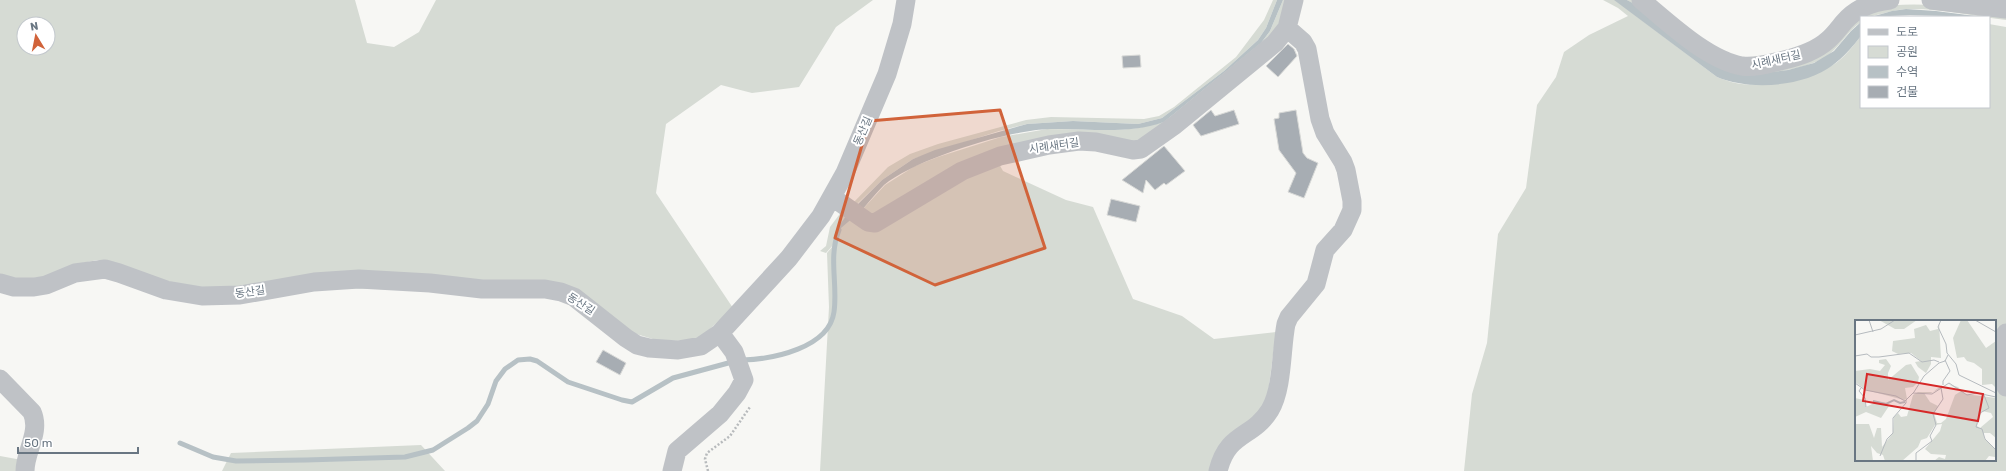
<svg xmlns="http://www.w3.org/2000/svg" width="2006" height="471" viewBox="0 0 2006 471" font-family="Rubik,'Noto Sans KR',sans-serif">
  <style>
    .green { fill: #d6dbd4; fill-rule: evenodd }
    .water { fill: #b7c1c5 }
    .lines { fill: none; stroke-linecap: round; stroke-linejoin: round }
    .stream { stroke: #b7c1c5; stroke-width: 5 }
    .building { fill: #a7adb3; stroke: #d8d9d7 }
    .path { stroke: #b7babc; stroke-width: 2.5; stroke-dasharray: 2 2; stroke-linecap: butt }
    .minor { stroke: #bfc2c6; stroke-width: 19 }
    .marked { fill: #d1633a; fill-opacity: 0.2; stroke: #d1633a; stroke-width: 3; stroke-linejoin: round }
    .labels { text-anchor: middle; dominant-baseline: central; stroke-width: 4; stroke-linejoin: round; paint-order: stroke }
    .street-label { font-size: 11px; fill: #697682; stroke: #fff }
    .inset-river { fill: none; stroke: #b7c1c5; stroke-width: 2 }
    .inset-road { fill: none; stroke: #b6bbbf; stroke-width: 1 }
    .view { fill: #d62828; fill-opacity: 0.15; stroke: #d62828; stroke-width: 2 }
    .inset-edge { fill: none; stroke: #697682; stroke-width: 2 }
  </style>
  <rect width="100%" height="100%" fill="#f7f7f4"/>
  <path class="green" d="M0,0h355l12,43 27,4 25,-15 17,-32h437l-37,27 -37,60 -47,6 -31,-8 -55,39 -10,69 77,115 -32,29 -17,4 -28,-1 -23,-7 -49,-37 -325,-11 -55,3 -35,-6 -72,-22 -24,5 -29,12 -20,2 -24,-3zM24,24h24v24h-24z
    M1273,0h4l-11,28 -8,12 -34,31 -62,47 -24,6 -65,-3 -46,3 -28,7 -86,28 -31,21 -26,25 -3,-2 35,-36 22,-13 28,-10 88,-24 25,-3 93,2 15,-3 15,-9 62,-50 28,-37z
    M1283,0h5c-4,17 -7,29 -19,42l-102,82 -26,15 -18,5 -20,-5 -26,-1 -40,6 -40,9 -47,21 -71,42 -8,1 -9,-7 23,-25 30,-19 23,-9 63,-20 46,-8 72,1 19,-2 26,-6 97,-79 9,-12z
    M1603,0h12l102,77c36,15 55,5 90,-4 8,-3 19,-4 26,-8 11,-7 20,-19 28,-29v71h128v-83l17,3v444h-542l8,-77 15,-51 11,-109 28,-46 11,-83 19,-28 8,-25 25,-17 39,-19 -10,-8zM1856,321h139v139h-139z
    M1627,0h7c30,24 70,65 109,70 13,1 28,-1 42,-5 14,-3 29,-8 41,-17 20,-13 21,-32 48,-40 38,-8 94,-1 132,7v5c-32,-4 -67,-12 -100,-11 -16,1 -30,8 -45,8v5c-15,10 -22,27 -37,36 -14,8 -31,11 -47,14 -70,13 -97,-38 -150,-72z
    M998,162l5,9 63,29 27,7 40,92 49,17 32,23 62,-7 -9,69 -53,70h-394l9,-164 -2,-54 15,-18 -16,18 -6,-2 6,-5 4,-19 12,-16 20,13z
    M421,445l24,26h-223l9,-18z
    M0,456l22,4v11h-22z"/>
  <path class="water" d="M1277,0h6l-13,31 -9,12 -97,79c-37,13 -76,6 -114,7 -42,1 -134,30 -166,56 -8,8 -15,17 -22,25 -7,6 -14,12 -21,18l-5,8 3,-10 7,-10 36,-36 31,-21 22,-9 92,-26 46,-3 65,3 24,-6 62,-47 34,-31 8,-12z
    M1614,0h13l131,74 30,-4 26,-7 20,-12 17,-20 10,-9v14c-8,10 -17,21 -28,29 -29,22 -83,26 -116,12z
    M1906,9l30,2 47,6 -73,-2 -39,2 21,-6z"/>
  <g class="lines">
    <path class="stream" d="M743,360c30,-1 86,-12 91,-48 4,-28 -6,-55 5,-82
      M180,443l33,14 23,4 70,-1 99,-3 28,-7 35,-22 9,-7 11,-17 8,-23 9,-12 13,-9 12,-1 7,2 31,21 54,18 10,2 41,-24 59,-16"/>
  </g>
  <path class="building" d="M1288,44l6,5 3,7 -19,21 -12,-11z
    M1140,55l1,12 -18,1 -1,-12z
    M1211,110l4,6 19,-6 5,14 -38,12 -8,-11z
    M1296,110l7,43 4,5 11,5 -14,35 -16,-6 8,-19 -17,-23 -5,-31 5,-1v-5z
    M1164,146l21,25 -19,14 -2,-2 -9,7 -9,-10 -3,13 -21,-13z
    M1111,199l29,7 -4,16 -29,-7z
    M603,350l23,13 -6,12 -24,-13z"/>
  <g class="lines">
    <path class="path" d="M708,471l-3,-12 2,-6 23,-17 20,-29"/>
    <path class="minor" d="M1641,0c27,22 66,60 101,66 14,2 29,-3 42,-6 16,-4 32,-9 44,-20 6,-5 11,-12 16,-18 12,-14 28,-20 46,-22
      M1931,0l75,9
      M832,197l36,25 7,1 87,-52 38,-15 49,-11 30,-4 17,1 37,8 8,-1 34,-24 100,-82 12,-15 7,-28
      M0,283l14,4h20l12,-2 29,-12 30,-4 14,4 47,17 36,6 38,-1 74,-13 45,-3 71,4 52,6h63l16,3 13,5 52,41 11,7 12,3 29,2 23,-4 19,-13 69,-75 32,-42 24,-43 42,-99 15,-50 4,-24
      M2006,333l-2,24 2,30
      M0,379l32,33c9,20 -7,39 -7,59
      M672,471l5,-20 43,-37 17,-21 7,-13 -10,-28 -14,-19
      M1218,471c10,-40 34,-32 52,-61 13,-22 11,-61 16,-86l3,-7 27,-33 9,-34 18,-20 9,-20v-9l-6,-31 -3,-8 -18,-29 -5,-14 -13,-70 -4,-7 -16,-14"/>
  </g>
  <path class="marked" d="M1000,110l45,138 -110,37 -100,-47 34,-117z"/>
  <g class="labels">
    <g class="street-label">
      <text transform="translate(1776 60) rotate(-13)">시례새터길</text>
      <text transform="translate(863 131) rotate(-67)">동산길</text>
      <text transform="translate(1054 146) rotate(-8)">시례새터길</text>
      <text transform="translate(250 292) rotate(-8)">동산길</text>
      <text transform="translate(581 304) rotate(33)">동산길</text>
    </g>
  </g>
  <g transform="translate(1855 320)">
    <rect width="141" height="141" fill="#f7f7f4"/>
    <path d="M24,0h38l-13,9h-9zM106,0h6l19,28 10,-7v47l-4,-4 -10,1v-16l-8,-6 -7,-2 -3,-4 -7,1 -4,-20zM84,3l2,35 -10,-1v7l-5,9 -8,-6 -3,-5 6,-1 -10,-8 -13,1 -6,-3 1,-10 22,-3 -1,-9 12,-4 4,6 8,-2zM31,39l5,7 -3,7v7l18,-15 5,-1 8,13 -1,5 -5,5 -8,1 2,11 -3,1 -38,-10 -11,-8v-11l15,-2 10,2 5,-6 -6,-2v-3zM93,64l10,3 7,7 31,4v40l-6,-5h-6v5l12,12 -1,7 -6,-1 -4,5h-51l5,-4 6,2 1,-4 -15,-1 -6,-5 15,-18 2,-7 -7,1 -8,13 -6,2 -3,7 -16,14h-17l-2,-6 -6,-2 -6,-7 2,15h-18l1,-37h13l5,14 3,-10h4l1,19 11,-14 1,-16 4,-4 3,4 6,-1 6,-21 5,-3h15l9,-7 -1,3 -10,5h-7l6,9 8,4 -4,7 3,10h4l5,-4 9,-24 6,-4zM127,91l9,2 2,4 -13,11 -3,-2zM0,78l9,2 2,7 10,-5 11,1 2,3 -8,12 -15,-6 -11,5z" fill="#d6dbd4" fill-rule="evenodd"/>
    <path class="inset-river" d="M18,81l13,3 8,-4 6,3 5,-1"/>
    <path class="inset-road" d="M14,0l4,12M86,0l-3,7 8,17 1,9 9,11 3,11 37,18M120,0l21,12M0,15l26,-6 14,-9M0,36l12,-2 4,3h8l30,-4 13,9 12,-2 5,2M0,63l10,7 31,6 9,5 9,-9 10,-16 15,-13 6,-2 3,-6M88,65v-4l7,-10 -5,-11M6,68l-2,3 6,7 1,9M58,73l19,1 17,-11 18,12 10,-2 19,4M129,75l5,13 -9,5 -4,14 6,2 3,10 11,11M25,136l7,-17 6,-6v-15l13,-15v-3M61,141v-8l16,-12 -2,-5 6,-11 -3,-11 10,-15 -2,-11"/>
    <path class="view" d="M12,54l116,20 -5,27 -115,-20z"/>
    <rect width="141" height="141" class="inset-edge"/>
  </g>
  <rect x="1860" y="16" width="130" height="92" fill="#ffffff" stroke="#c3c8cd"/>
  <rect x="1868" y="29" width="20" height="6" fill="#bfc2c6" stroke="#c3c8cd"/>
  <text x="1896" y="36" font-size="12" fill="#697682">도로</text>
  <rect x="1868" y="46" width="20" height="12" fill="#d6dbd4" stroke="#c3c8cd"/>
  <text x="1896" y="56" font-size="12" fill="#697682">공원</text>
  <rect x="1868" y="66" width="20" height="12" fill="#b7c1c5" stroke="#c3c8cd"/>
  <text x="1896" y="76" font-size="12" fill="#697682">수역</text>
  <rect x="1868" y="86" width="20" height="12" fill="#a7adb3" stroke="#c3c8cd"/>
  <text x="1896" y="96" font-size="12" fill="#697682">건물</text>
  <g transform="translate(36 36) rotate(350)"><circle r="19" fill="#ffffff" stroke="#c3c8cd"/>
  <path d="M0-3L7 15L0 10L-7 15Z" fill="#d1633a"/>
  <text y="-6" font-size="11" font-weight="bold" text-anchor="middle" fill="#697682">N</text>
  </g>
  <path d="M18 447v6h120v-6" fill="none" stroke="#697682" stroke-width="2"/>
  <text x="24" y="447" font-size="12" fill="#697682" stroke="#ffffff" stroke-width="3" paint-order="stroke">50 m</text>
</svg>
